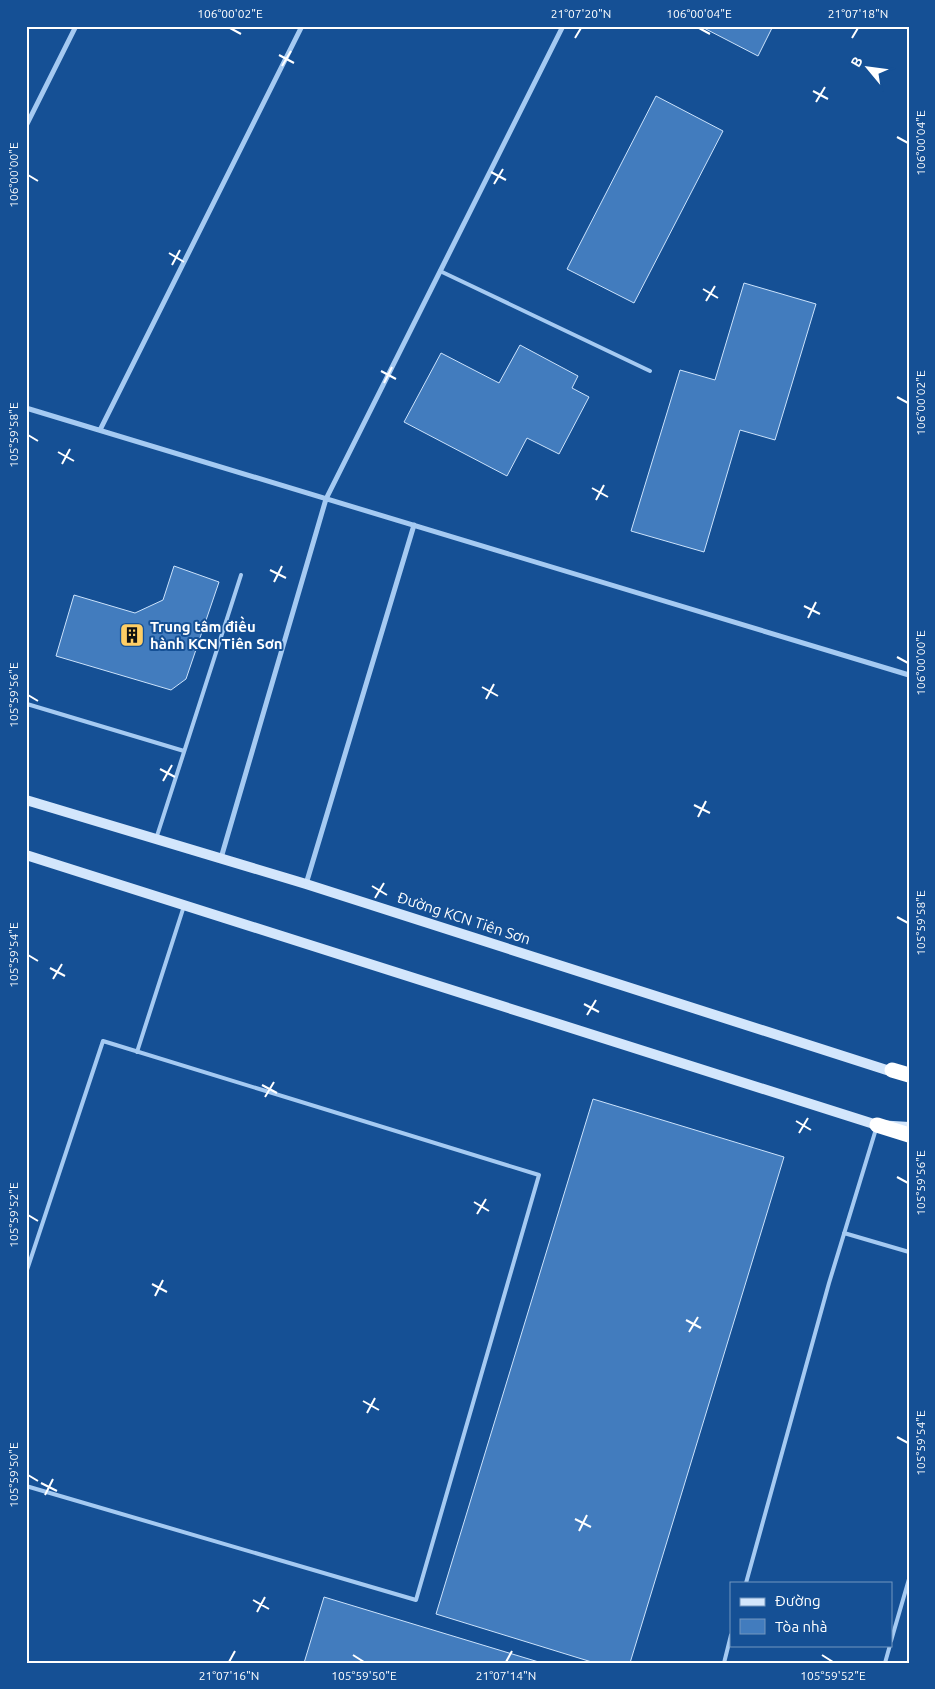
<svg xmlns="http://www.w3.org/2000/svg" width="935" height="1689" viewBox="0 0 935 1689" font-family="Ubuntu,sans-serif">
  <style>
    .building { fill: #427cbe; stroke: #cce3fc }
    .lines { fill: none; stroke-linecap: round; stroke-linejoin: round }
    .lane { stroke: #a5caf2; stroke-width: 4 }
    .street { stroke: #a5caf2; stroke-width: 5 }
    .secondary { stroke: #d3e6fc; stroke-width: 10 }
    .highway { stroke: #fff; stroke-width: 15 }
    .ticks { fill: none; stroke: #fff; stroke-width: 2 }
    .labels { text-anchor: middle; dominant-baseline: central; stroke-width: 4; stroke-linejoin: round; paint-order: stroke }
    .poi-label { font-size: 15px; font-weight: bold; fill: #fff; stroke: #155095; text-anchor: start }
    .street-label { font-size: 15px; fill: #fff; stroke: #155095 }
    .neatline { fill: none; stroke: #fff; stroke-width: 2 }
    .ticks-label { font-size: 12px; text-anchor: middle; fill: #fff }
  </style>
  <rect width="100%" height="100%" fill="#155095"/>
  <path class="building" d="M700,26h73l-15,30z
    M656,96l67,35 -89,172 -67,-34z
    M744,283l72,21 -41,136 -35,-10 -36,122 -73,-21 49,-161 35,10z
    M520,345l58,31 -6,12 17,9 -30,57 -32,-16 -20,38 -103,-54 37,-69 58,30z
    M174,566l45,16 -33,97 -15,11 -115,-34 18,-61 61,18 28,-13z
    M593,1099l191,58 -154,506h-35l-159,-49z
    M324,1597l218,66h-238z"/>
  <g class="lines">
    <path class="lane" d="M440,271l210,100
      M26,705l1,-1 157,47
      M156,839l85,-264
      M137,1052l47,-146
      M844,1233l65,19
      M26,1273l77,-232 436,134 -123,425 -390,-114
      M746,1583l83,-300 47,-154
      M891,1641l18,-62
      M724,1663l7,-28
      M885,1663l5,-18"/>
    <path class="street" d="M26,126l50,-100
      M26,408l883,267
      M100,430l202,-404
      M221,858l105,-359 237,-473
      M306,884l108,-359"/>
    <path class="secondary" d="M26,800l280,84 590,189
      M26,855l851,270 32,2"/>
    <path class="highway" d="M892,1070l17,5
      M877,1125l32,10"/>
  </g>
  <path class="ticks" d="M230,28l11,6M699,28l11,6M575,38l6,-10M852,38l6,-10M279,55l15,8M282,66l9,-15M813,91l15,8M816,102l9,-15M897,137l11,6M491,172l15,8M28,175l10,6M494,184l9,-15M169,253l15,9M172,265l8,-15M703,289l15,9M706,301l9,-15M381,371l15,8M384,383l8,-16M897,397l11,6M28,435l10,6M58,452l16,9M62,464l8,-15M592,488l16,9M596,500l8,-15M270,570l16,8M274,582l8,-16M804,606l16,8M808,618l8,-16M897,657l11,6M482,687l16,9M28,695l10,6M486,699l8,-15M160,769l15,8M163,781l9,-16M694,805l16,8M698,817l8,-16M372,886l15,9M375,898l9,-15M897,917l11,6M28,955l10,6M50,968l15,8M53,979l9,-15M584,1004l15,8M587,1015l9,-15M262,1085l15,8M265,1097l9,-15M796,1121l15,9M799,1133l9,-15M897,1177l11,6M474,1202l15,9M477,1214l9,-15M28,1215l10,6M152,1284l15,8M155,1296l8,-16M686,1320l15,8M689,1332l9,-15M363,1401l16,9M367,1413l8,-15M897,1437l11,6M28,1475l10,6M41,1483l16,8M45,1495l8,-16M575,1519l16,8M579,1531l8,-16M253,1600l16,9M257,1612l8,-15M353,1655l11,7M822,1655l11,7M229,1662l6,-11M506,1662l6,-11"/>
  <defs>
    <symbol id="building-square" viewBox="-11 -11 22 22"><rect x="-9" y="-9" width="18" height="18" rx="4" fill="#ffce65" stroke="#155095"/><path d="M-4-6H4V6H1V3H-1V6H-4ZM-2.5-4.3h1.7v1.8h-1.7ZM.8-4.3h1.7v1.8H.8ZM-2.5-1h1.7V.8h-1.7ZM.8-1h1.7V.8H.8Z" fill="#111"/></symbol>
  </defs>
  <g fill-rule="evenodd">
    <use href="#building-square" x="118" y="621" width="28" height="28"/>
  </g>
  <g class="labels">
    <g class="poi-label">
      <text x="150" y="626">Trung tâm điều<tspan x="150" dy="17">hành KCN Tiên Sơn</tspan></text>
    </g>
    <g class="street-label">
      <text transform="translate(464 918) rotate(18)">Đường KCN Tiên Sơn</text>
    </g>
  </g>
  <rect width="935" height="1689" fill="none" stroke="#155095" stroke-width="55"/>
  <rect x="730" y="1582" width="162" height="65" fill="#155095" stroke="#7396bf"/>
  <rect x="740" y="1598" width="25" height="8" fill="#d3e6fc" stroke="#7396bf"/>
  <text x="775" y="1606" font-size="15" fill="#ffffff">Đường</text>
  <rect x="740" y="1619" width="25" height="15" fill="#427cbe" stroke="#7396bf"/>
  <text x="775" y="1632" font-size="15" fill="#ffffff">Tòa nhà</text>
  <g transform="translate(868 68) rotate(299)" stroke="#155095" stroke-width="4" paint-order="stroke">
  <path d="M0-4L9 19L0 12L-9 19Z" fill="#ffffff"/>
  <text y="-8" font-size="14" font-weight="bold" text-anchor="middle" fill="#ffffff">B</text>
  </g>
  <rect x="28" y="28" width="880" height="1634" class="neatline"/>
  <g class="ticks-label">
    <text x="230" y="18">106°00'02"E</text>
    <text x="581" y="18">21°07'20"N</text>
    <text x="699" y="18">106°00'04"E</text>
    <text x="858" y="18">21°07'18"N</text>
    <text transform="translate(921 143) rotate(-90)" y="4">106°00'04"E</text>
    <text transform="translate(14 175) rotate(-90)" y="4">106°00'00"E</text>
    <text transform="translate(921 403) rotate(-90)" y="4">106°00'02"E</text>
    <text transform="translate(14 435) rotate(-90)" y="4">105°59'58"E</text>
    <text transform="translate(921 663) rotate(-90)" y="4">106°00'00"E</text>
    <text transform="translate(14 695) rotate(-90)" y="4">105°59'56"E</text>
    <text transform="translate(921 923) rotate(-90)" y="4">105°59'58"E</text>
    <text transform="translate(14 955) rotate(-90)" y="4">105°59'54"E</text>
    <text transform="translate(921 1183) rotate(-90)" y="4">105°59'56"E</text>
    <text transform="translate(14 1215) rotate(-90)" y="4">105°59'52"E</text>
    <text transform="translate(921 1443) rotate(-90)" y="4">105°59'54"E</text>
    <text transform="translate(14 1475) rotate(-90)" y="4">105°59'50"E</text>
    <text x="229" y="1680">21°07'16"N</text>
    <text x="364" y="1680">105°59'50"E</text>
    <text x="506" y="1680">21°07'14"N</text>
    <text x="833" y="1680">105°59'52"E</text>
  </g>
</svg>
